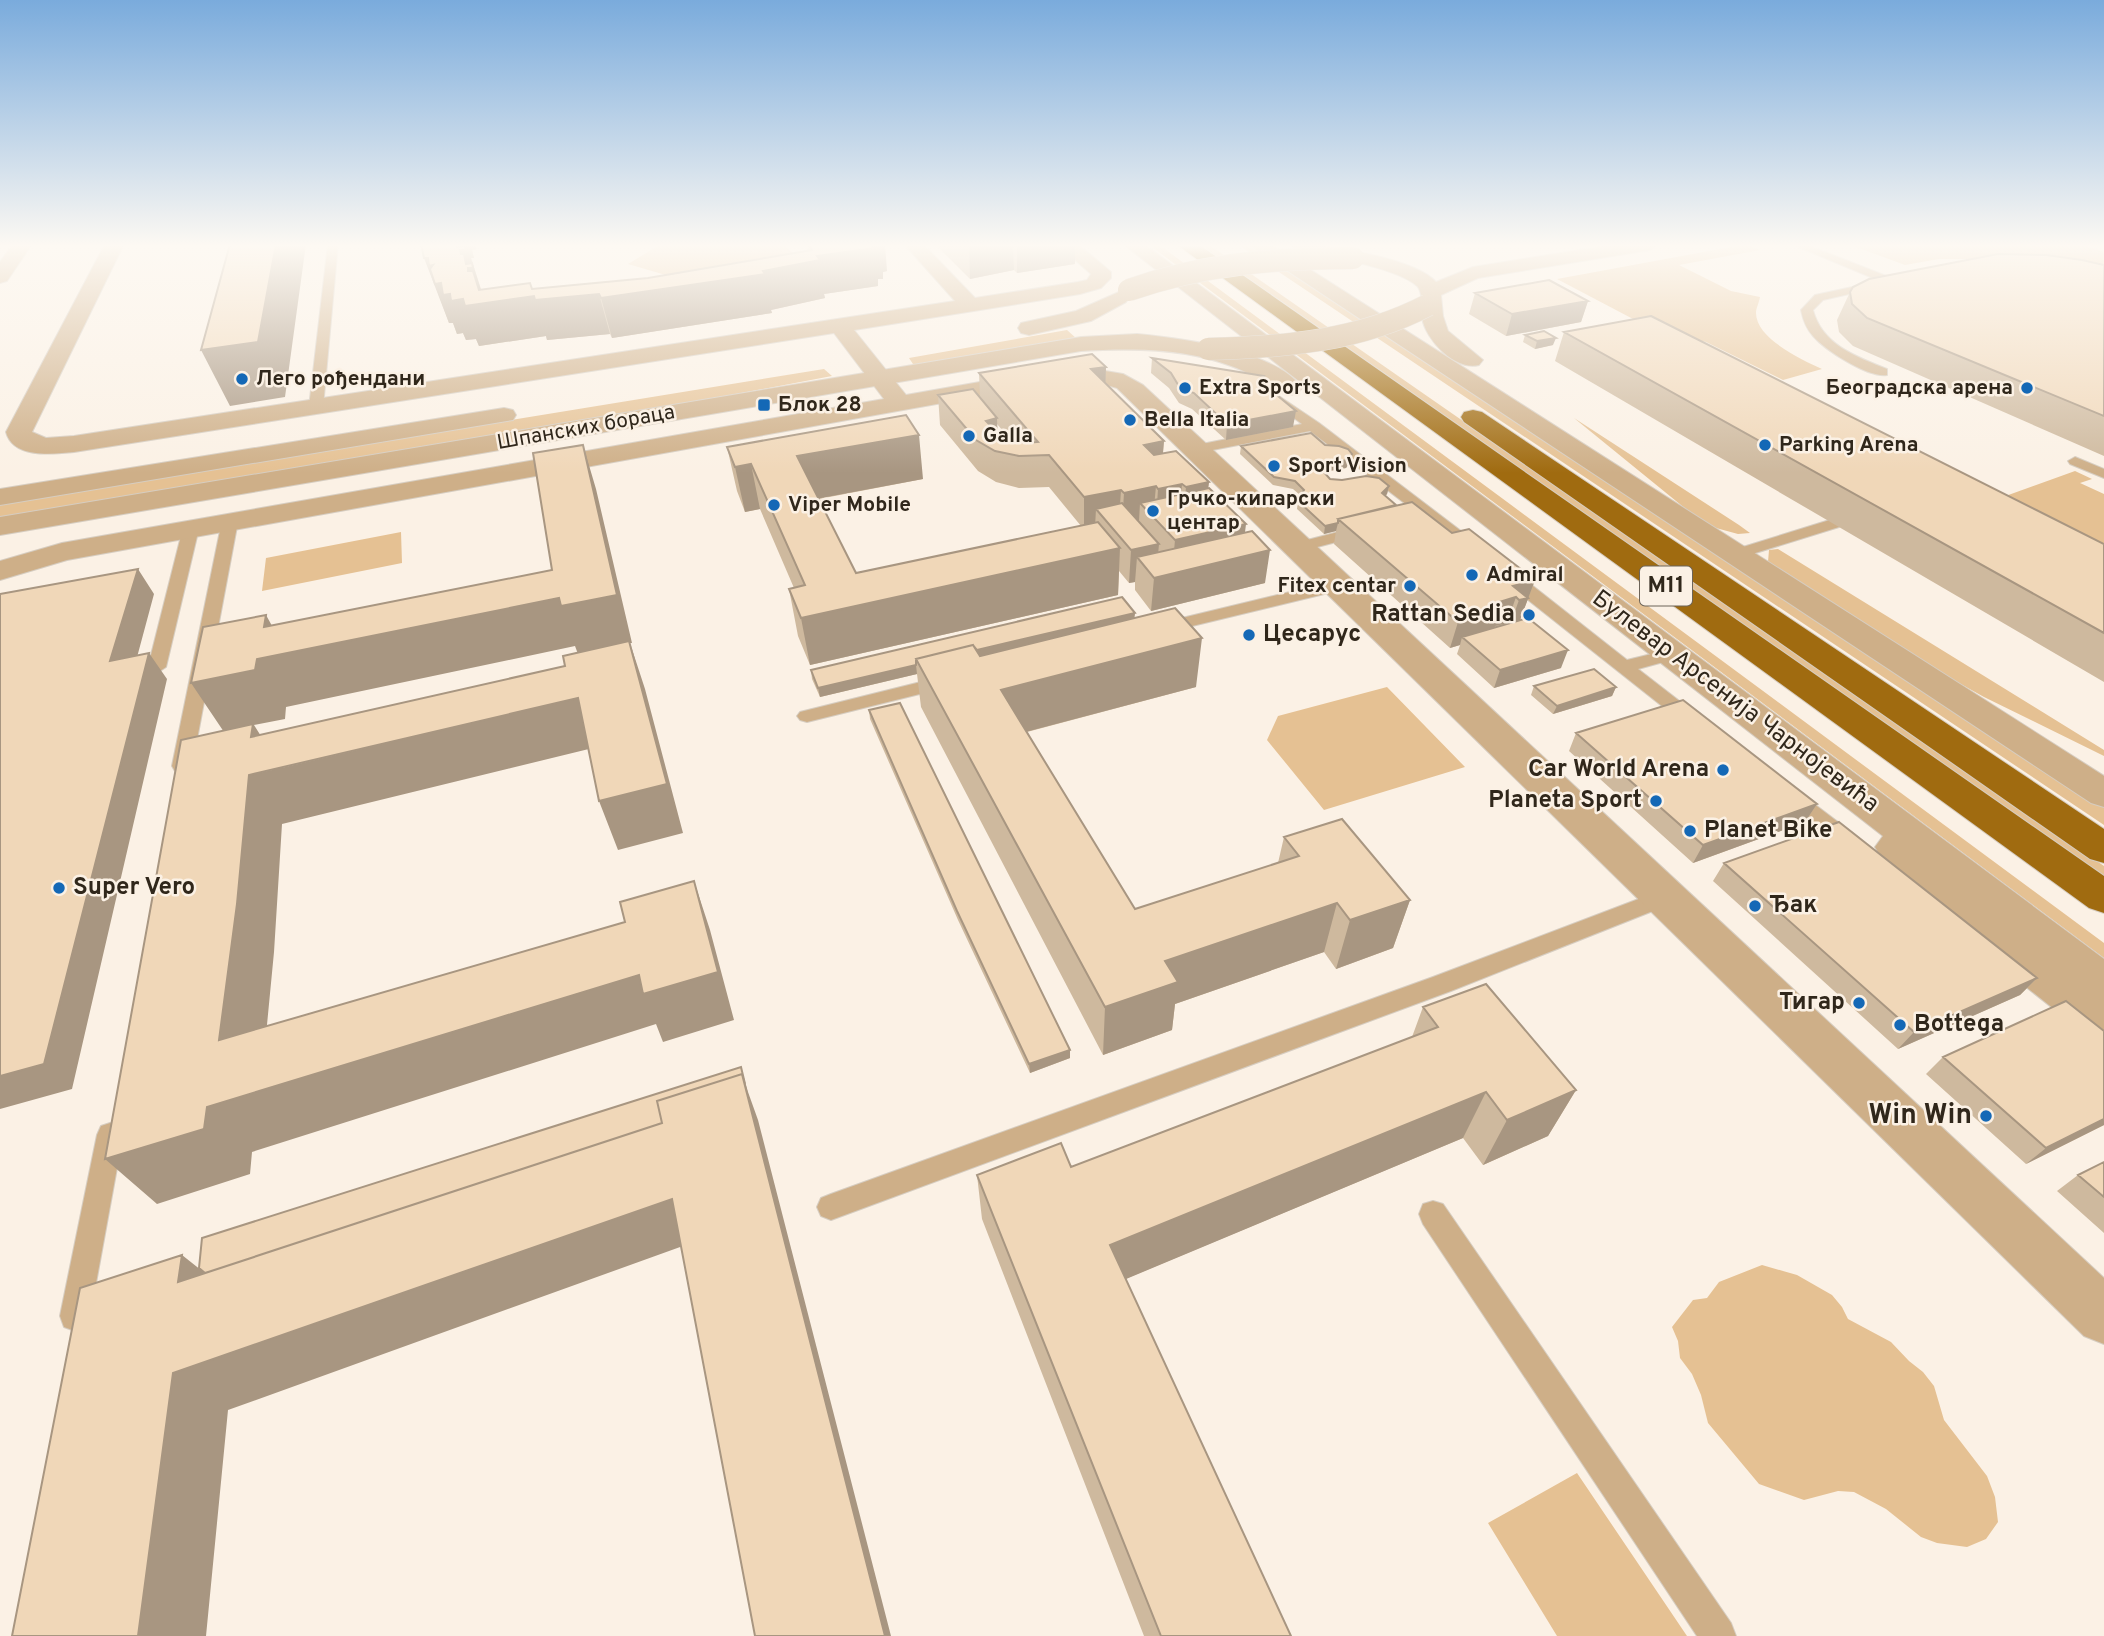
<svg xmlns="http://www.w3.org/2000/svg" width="2104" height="1636" viewBox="0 0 2104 1636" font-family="Overpass,sans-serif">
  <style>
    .green { fill: #e5c193 }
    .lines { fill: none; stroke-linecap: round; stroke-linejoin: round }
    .service-casing { stroke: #d6cdc1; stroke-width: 2 }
    .minor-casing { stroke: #d6cdc1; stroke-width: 2 }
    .tertiary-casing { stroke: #d6cdc1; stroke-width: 2 }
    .trunk-casing { stroke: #d6cdc1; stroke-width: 2 }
    .service { fill: #ceaf88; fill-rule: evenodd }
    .minor { fill: #ceaf88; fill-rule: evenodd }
    .tertiary { fill: #ceaf88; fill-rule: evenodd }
    .trunk { fill: #a06b10; fill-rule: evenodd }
    .tertiary-bridge-casing { stroke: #d6cdc1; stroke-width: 23; stroke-linecap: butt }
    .tertiary-bridge { stroke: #ceaf88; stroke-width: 22 }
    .wall { fill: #ceb99e; fill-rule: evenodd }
    .shaded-wall { fill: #a89681 }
    .building { fill: #f0d7b8; stroke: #a89681; stroke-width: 2 }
    .poi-dot { fill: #1468b6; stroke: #fbf1e5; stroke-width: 2.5 }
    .labels { text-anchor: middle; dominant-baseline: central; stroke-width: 5; stroke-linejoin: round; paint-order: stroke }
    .far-poi-label { font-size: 21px; font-weight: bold; fill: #30271b; stroke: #fbf1e5; text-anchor: start }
    .far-street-label { font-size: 21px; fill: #30271b; stroke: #fbf1e5 }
    .shield { fill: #fbf1e5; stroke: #6d6458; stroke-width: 2 }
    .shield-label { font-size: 23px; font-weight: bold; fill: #30271b }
    .poi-label { font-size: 24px; font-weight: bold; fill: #30271b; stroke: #fbf1e5; text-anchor: start }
    .street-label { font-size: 24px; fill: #30271b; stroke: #fbf1e5 }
    .near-poi-label { font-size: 28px; font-weight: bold; fill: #30271b; stroke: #fbf1e5; text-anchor: end }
  </style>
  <rect width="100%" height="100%" fill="#fbf1e5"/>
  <path class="green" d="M661,244h121l19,15 -132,17 -41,-12z
    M1148,244h10l946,699v15z
    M1193,244h15l896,622v21z
    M1237,244h13l854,563v18z
    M1747,244l13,6 -81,15 52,26 29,6c-1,6 -4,11 -4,16 0,26 47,47 66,56l-39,11 -77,-38 -12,-3 -21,1 -116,-61z
    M1848,244h233l23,8v23l-114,-16h-51l-34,6z
    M1067,330l10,9 -162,28 -6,-9z
    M824,369l8,7 -144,27 -688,116v-16z
    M1574,418l165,107 11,8 -12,1 -22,-6 -24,-14z
    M2075,471l17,8 -12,4 24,11v67l-115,-59z
    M401,532l1,31 -140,28 4,-33z
    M1778,549l326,201v6l-120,-59 -52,-29 -164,-106 1,-12z
    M1387,687l78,80 -141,43 -57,-70 11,-24z
    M1762,1265l35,10 35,20 10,12 6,12 43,23 18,19 14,11 11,14 10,34 43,56 8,21 3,25 -12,17 -19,8 -30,-4 -16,-6 -35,-28 -32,-17 -16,-1 -34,9 -45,-16 -51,-61 -7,-28 -9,-21 -12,-16 -2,-17 -6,-14 21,-27 14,-2 12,-16z
    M1577,1473l110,163h-130l-69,-113z"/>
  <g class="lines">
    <defs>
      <path id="service" d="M328,244h10l-15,163 -7,4 -7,-4z
        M1791,244h14l89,35v4h-9l-1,3 -61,14 -10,10c9,35 44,47 74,59v6c-19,3 -62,-25 -74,-39 -7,-8 -10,-16 -12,-26l14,-15 65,-14z
        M1273,392l46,31 163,124 2,3 -2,3h-12l-160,-122 -113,22 -5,-1v-6l110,-22 -34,-25 -2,-3z
        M2075,457l29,12v9l-34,-14 -2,-3z
        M230,516l8,5 -46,245 -3,5h-14l-3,-5 50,-245z
        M1833,519l6,2 2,3 -2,3 -103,32 -8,-5 2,-3z
        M191,523l8,5 -33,139 -9,6 -9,-6 35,-139z
        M1361,526l6,2 2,3 -2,3 -69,18 -8,-5 2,-3z
        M1509,571l6,1 112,88 45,-11 6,1 3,4 -3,4 -40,11 62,48 3,4 -3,4h-14l-183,-145 -2,-4 2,-4z
        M1339,580l6,1 2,4 -2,4 -186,45 -9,-5 3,-4z
        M945,676l7,2 2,4 -2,4 -145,36 -7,-2 -3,-4 3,-4z
        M1790,789l7,2 62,47 3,5 -3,5 -8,3 -8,-3 -60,-47 -3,-5 3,-5z
        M1665,889l8,2 3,6 -3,6 -222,88 -620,229 -10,-4 -4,-9 4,-9 10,-4 602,-217z
        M110,1123l9,3 4,9 -33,181 -4,11 -11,4 -11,-4 -4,-11 37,-181 4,-9z
        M1433,1201l10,3 288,419 5,13h-39l-274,-412 -4,-10 4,-10z"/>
      <path id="minor" d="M105,244h19l-92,188 14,6 28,-2 881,-135 -51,-57h19l52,54 103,-16 9,-2 4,-6 -34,-30h21l33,28v6l-10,10 -21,6 -226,36 52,65 142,-25 34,-3 41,7 20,11 961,893v66l-20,-8 -967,-948 -24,-7 -45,3 -981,176 -67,20v-19l62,-18 822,-144 -50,-66 -760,119c-21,2 -61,7 -68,-20z"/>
      <path id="tertiary" d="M13,244h19l-25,37 -7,2v-21z
        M1123,244h21l960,715v83l-16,-6 -159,-126 -48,-53 -6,-10 8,-11z
        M1247,244h23l834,532v31l-13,-4z
        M1290,244c32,-1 125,14 146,38l37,-15 143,-23h44l-10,6 -172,28 -37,17 2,21 5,15 35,29 -4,5c-24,6 -53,-25 -57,-47 -2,-9 2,-25 -5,-32 -21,-19 -94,-30 -124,-38z
        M1119,292l7,2 3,4 -3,4 -35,19 -62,14 -8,-2 -3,-5 3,-5 55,-12z
        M1137,334c42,4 139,16 165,54l-4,5 -8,2 -8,-2c-62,-44 -129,-46 -201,-42l-1081,184v-18l1081,-180z
        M504,408l9,2 3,5 -3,5 -513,85v-16z"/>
      <path id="trunk" d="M1176,244h22l906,632v37l-15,-5z
        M1473,410l9,2 622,417v34l-14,-4 -626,-437 -3,-5 3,-5z"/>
    </defs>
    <use href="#service" class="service-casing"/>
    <use href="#minor" class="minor-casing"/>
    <use href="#tertiary" class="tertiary-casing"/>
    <use href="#trunk" class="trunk-casing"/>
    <use href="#service" class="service"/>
    <use href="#minor" class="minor"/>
    <use href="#tertiary" class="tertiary"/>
    <use href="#trunk" class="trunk"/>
    <defs>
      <path id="tertiary-bridge" d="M1129,290c73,-26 147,-32 224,-32
        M1208,349c77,-2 151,-8 220,-44"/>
    </defs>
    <use href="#tertiary-bridge" class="tertiary-bridge-casing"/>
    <use href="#tertiary-bridge" class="tertiary-bridge"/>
  </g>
  <path class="wall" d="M421,244l56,5 -5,1 2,8h-3l10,31h51l116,-11 160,-27v-7l79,27 -4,1v7h-5v7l-54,8 1,4 -54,12 1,3 -160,25 -2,-4 -63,6 -1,-4 -67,10 -3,-7 -10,1 -3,-7 -6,1 -4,-11h-4l-10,-27z
    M935,244h140v20l-58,9 -3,-3 -44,9z
    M2104,265v191l-251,-110 -14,-14 -2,-12 13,-28z
    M1475,293l113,8 -7,21 -75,14 -37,-22z
    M1564,332l540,212v138l-549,-321z
    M1525,335l28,10 -18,4 -12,-7z
    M1152,358l112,18 -1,7 30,44 -67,13 -34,-31 -13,-6 -10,-15 -18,-15z
    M1106,367l-1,17 59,57 -1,13 46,28 -1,6 37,45 20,50 -114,28 -16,-21v-8l-6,1 -10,-12 -1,24 -308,70 -12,-29 -9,-47 5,-1 -34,-79 -15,3 -8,-21 -10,-44 196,32 -104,20 37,74 225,-47 -32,-39 -30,1 -23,-6 -18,-11 -38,-46 -2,-30 42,2 -1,-24zM997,424l12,14 -9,-3 -2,-2z
    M1325,445l25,17 -4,6 -22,4 6,7 59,7 -2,8 -2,2 11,9 56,28 83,47 -15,40 41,48 -67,20 -37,-34 3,-9 -10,3 -116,-104 2,-13 -12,3 -27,-25 1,-8 3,-5 -8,-7 -20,-4 -33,-31 1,-8z
    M1135,613l-1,5 62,69 -169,45 108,177 143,-46 6,-26 126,63 -17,48 -57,21 -12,-17 -149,52 -3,26 -69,25 -182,-348 -4,-33 -97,23 -8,-18 -1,-9z
    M1534,686l82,1 -4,9 -59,18 -22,-19z
    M869,710l201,340v8l-40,15 -72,-153 -88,-201z
    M1576,733l241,71 -12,18 -112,41 -124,-112z
    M1724,863l313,115 -17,17 -122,54 -185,-168z
    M1423,1007l153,83 -28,46 -65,29 -20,-27 -338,141 166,357h-147l-162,-417 -5,-44 94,-8 341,-130z
    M2104,1031v94l-78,39 -100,-90 17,-17z
    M2104,1162v71l-47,-42 21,-16z"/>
  <path class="shaded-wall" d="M276,244h30l-21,153 -55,9 -29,-56z
    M457,244h18l2,5 -5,1 2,8h-3l14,45 49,-7 1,4 64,-6 11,40 -63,6 -1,-4 -67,10 -3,-7 -10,1 -3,-7 -6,1 -4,-11h-4l-25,-65h4l42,27z
    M869,244h16l2,27 -4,1v7h-5v7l-54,8 1,4 -54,12 1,3 -160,25 -11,-40 162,-27 54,-15z
    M969,244h44l1,26 -44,9z
    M1017,244h58v20l-58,9z
    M1588,301l-7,21 -75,14 6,-22z
    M1556,338l-3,7 -18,4 2,-8z
    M1106,367l-1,29 -14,-27z
    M1296,411l-3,16 -67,13 1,-16z
    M997,418l1,31 -12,-28z
    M919,435l4,44 -118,22 -8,-45z
    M1164,441l-3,31 -17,-27z
    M583,445l13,44 36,154h-2l15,46 38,144 -65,17 -19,-49 68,-17 -37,-141 -52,11 -3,-8 -289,61 -1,12 -31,6 27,43 297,-70 19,49 -315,77 -8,128 -13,135 -42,-47 18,-136 12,-129 23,-5 -21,-33 1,-11 -28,6 -33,-49 64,-13 2,-11 23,-5 -16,-27 2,-12 21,38 272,-55 3,8 55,-11z
    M1352,454l-2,8 -4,6 -23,4 -2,-3 3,-5z
    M751,464l9,45 -15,3 -10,-45z
    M1209,482l-4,32 -22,5 3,-32z
    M1182,484l-3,31 -23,6 2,-32z
    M1156,486l-3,32 -13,-15 -1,18 -17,4 2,-32z
    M1389,486l-2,8 -7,8 2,-9z
    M1121,490l-2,31 -23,-12 -1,18 -11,2v-32z
    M1338,523l-2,8 -12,3 1,-8z
    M1246,524l-4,33 -70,16 3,-33z
    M1159,544l-3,33 -19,-20 -2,25 -6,1 2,-33z
    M1120,548l-2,47 -308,70 -9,-47z
    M1270,550l-5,33 -114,28 3,-33z
    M138,569l16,25 -25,93 -19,-26z
    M1535,580l-16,43 -9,2 9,-25 -3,-3 -9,26 -12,3 -3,10 -30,1 -2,8 -10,3 8,-26 35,-18 20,-18z
    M1135,613l-1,8 -211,51 -4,-8z
    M1202,638l-6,49 -193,51 -2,-48z
    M1568,650l-7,18 -67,20 6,-18z
    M149,653l18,26 -95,410 -72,20v-33z
    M916,665l1,9 -97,23 -2,-9z
    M1616,687l-4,9 -59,18 4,-8z
    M1817,804l-12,18 -112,41 10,-18z
    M694,881l16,49 24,90 -71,22 -7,-18 -404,128 -2,22 -93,30 -52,-45 102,-52 432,-132z
    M1410,900l-17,48 -57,21 14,-49z
    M1337,903l-13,49 -149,52 -3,26 -69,25 2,-48 60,-46z
    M2037,978l-17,17 -122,54 16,-17z
    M1070,1050v8l-40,15 -1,-9z
    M741,1067l7,25 10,28 133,516h-6l-134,-525 -531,174 13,11 -3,27 -52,-41 4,-27 29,23 538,-176 -7,-28 3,10z
    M1576,1090l-28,46 -65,29 24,-45z
    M1486,1092l-23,46 -356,149 3,-42z
    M2104,1119v6l-78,39 20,-16z
    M672,1199l22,43 -466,168 -22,226h-68l35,-263z"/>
  <path class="building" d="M230,244h46l-18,98 -57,8z
    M421,244h36v3l8,-1v4h-5l1,4h3l2,10 6,-1 1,5h-5v3h5l6,19 51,-7 2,6 116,-11 164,-28 -4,-6h62l4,4 -57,8 3,4 -57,11 2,3 -164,24 -2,-4 -64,6 -1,-4 -69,10 -2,-7 -12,2 -1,-7 -7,1 -2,-12 -6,1 -5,-15 3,-4 -4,1 -1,-8h-4z
    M1998,254l48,1 36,5 22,5v151l-237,-98 -15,-14 -2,-12 3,-5 16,-8z
    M1549,280l39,21 -76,13 -37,-21z
    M1651,316l453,228v89l-540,-301z
    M1544,331l12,7 -19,3 -12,-6z
    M1092,354l14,13 -15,2 73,72 -20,4 10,10 22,-4 33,31 -23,5 -4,-3 -24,5 -2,-3 -32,7 -3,-3 -37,7 -35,-42 -30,1 -24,-5 -19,-11 -38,-45 35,-6 24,29 -11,3 14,14 25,8 13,-1 -59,-69z
    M1152,358l112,18 -4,5 36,30 -69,13 -33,-31 -14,-5 -9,-15z
    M906,415l13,20 -122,21 59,117 242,-51 22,26 -319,70 -12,-29 16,-4 -54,-121 -16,3 -8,-20z
    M1311,433l14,12 14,1 9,3 4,5 -4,6 -24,4 -3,5 9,10 12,1 24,-4 13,2 10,8 -7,7 14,12 -58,14v4l-13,3 -27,-25 6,-11 -9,-9 -21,-4 -33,-31z
    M583,445l34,150 -56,11 -2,-8 -302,61 -2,11 -64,13 12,-56 63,-12 -2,12 288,-57 -19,-117z
    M1209,488l37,36 -71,16 -35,-37z
    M1412,502l40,31 17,-4 66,51 -22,6 15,12 -9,2 -3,-3 -23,7 7,6 -42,12 -120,-103z
    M1122,503l37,41 -28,6 -35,-41z
    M1252,531l18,19 -116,28 -17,-21z
    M138,569l-28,92 39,-8 -105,411 -44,12v-482z
    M1122,597l13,16 -158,37 -4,-5 -57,14v6l-98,23 -7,-18z
    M1175,608l27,30 -201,52 134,219 164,-53 -15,-19 58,-18 68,81 -60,20 -13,-17 -172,58 13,21 -73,25 -189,-348 57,-14 7,11z
    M1528,618l40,32 -68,20 -38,-33z
    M629,641l38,143 -68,17 -21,-103 -329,77 -12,129 -18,136 406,-118 -5,-20 74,-21 24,91 -75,22 -4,-19 -432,132 -3,22 -99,30 76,-419 72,-16 -2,13 314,-71 -2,-10z
    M1594,669l22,18 -59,19 -23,-20z
    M1683,700l134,104 -114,41 -127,-112z
    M900,703l170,347 -41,14 -72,-153 -88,-201z
    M1839,822l198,156 -123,54 -190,-169z
    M1486,984l90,106 -69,30 -21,-28 -376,153 181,391h-130l-184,-461 84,-32 10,24 367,-140 -15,-20z
    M2066,1001l38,30v88l-58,29 -103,-91z
    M741,1067l4,17 -3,-10 -85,27 5,22 -457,150 -6,-5 3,-30z
    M742,1074l143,562h-130l-83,-437 -499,174 -35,263h-126l68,-348 102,-33 -4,27 484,-159 -5,-22z
    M2104,1162v35l-26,-22z"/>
  <linearGradient id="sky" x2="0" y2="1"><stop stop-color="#7aabdc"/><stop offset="0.52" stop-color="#fdf9f3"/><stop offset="1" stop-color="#fdf9f3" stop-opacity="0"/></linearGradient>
  <rect width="2104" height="473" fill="url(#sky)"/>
  <g class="poi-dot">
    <circle cx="242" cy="379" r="7"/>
    <circle cx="1185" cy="388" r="7"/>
    <circle cx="2027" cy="388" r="7"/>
    <rect x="757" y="398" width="14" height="14" rx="3.5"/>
    <circle cx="1130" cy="420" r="7"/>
    <circle cx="969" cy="436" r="7"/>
    <circle cx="1765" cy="445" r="7"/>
    <circle cx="1274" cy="466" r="7"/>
    <circle cx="774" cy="505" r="7"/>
    <circle cx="1153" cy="511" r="7"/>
    <circle cx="1472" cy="575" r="7"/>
    <circle cx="1410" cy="586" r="7"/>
    <circle cx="1529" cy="615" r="7"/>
    <circle cx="1249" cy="635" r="7"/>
    <circle cx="1723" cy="770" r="7"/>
    <circle cx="1656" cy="801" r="7"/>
    <circle cx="1690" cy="831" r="7"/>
    <circle cx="59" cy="888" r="7"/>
    <circle cx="1755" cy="906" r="7"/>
    <circle cx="1859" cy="1003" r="7"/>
    <circle cx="1900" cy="1025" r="7"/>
    <circle cx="1986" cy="1116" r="7"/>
  </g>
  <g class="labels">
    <g class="far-poi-label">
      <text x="256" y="379">Лего рођендани</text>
      <text x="1199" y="388">Extra Sports</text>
      <text x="2013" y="388" text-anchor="end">Београдска арена</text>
      <text x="778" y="405">Блок 28</text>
      <text x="1144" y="420">Bella Italia</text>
      <text x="983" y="436">Galla</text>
      <text x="1779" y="445">Parking Arena</text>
      <text x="1288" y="466">Sport Vision</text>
      <text x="1167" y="499">Грчко-кипарски<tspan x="1167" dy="24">центар</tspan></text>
      <text x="788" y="505">Viper Mobile</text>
      <text x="1486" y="575">Admiral</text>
      <text x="1396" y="586" text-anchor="end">Fitex centar</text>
    </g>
    <g class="far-street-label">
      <text transform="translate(586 428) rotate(-10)">Шпанских бораца</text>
    </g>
    <rect class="shield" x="1640" y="566.5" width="52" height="39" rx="5"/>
    <g class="shield-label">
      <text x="1666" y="586">M11</text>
    </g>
    <g class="poi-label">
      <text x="1515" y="615" text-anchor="end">Rattan Sedia</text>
      <text x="1263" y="635">Цесарус</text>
      <text x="1709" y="770" text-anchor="end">Car World Arena</text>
      <text x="1642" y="801" text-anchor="end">Planeta Sport</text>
      <text x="1704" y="831">Planet Bike</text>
      <text x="73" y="888">Super Vero</text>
      <text x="1769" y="906">Ђак</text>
      <text x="1845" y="1003" text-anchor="end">Тигар</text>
      <text x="1914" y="1025">Bottega</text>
    </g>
    <g class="street-label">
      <text transform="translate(1735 702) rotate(37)">Булевар Арсенија Чарнојевића</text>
    </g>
    <g class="near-poi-label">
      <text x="1972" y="1116">Win Win</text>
    </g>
  </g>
</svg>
